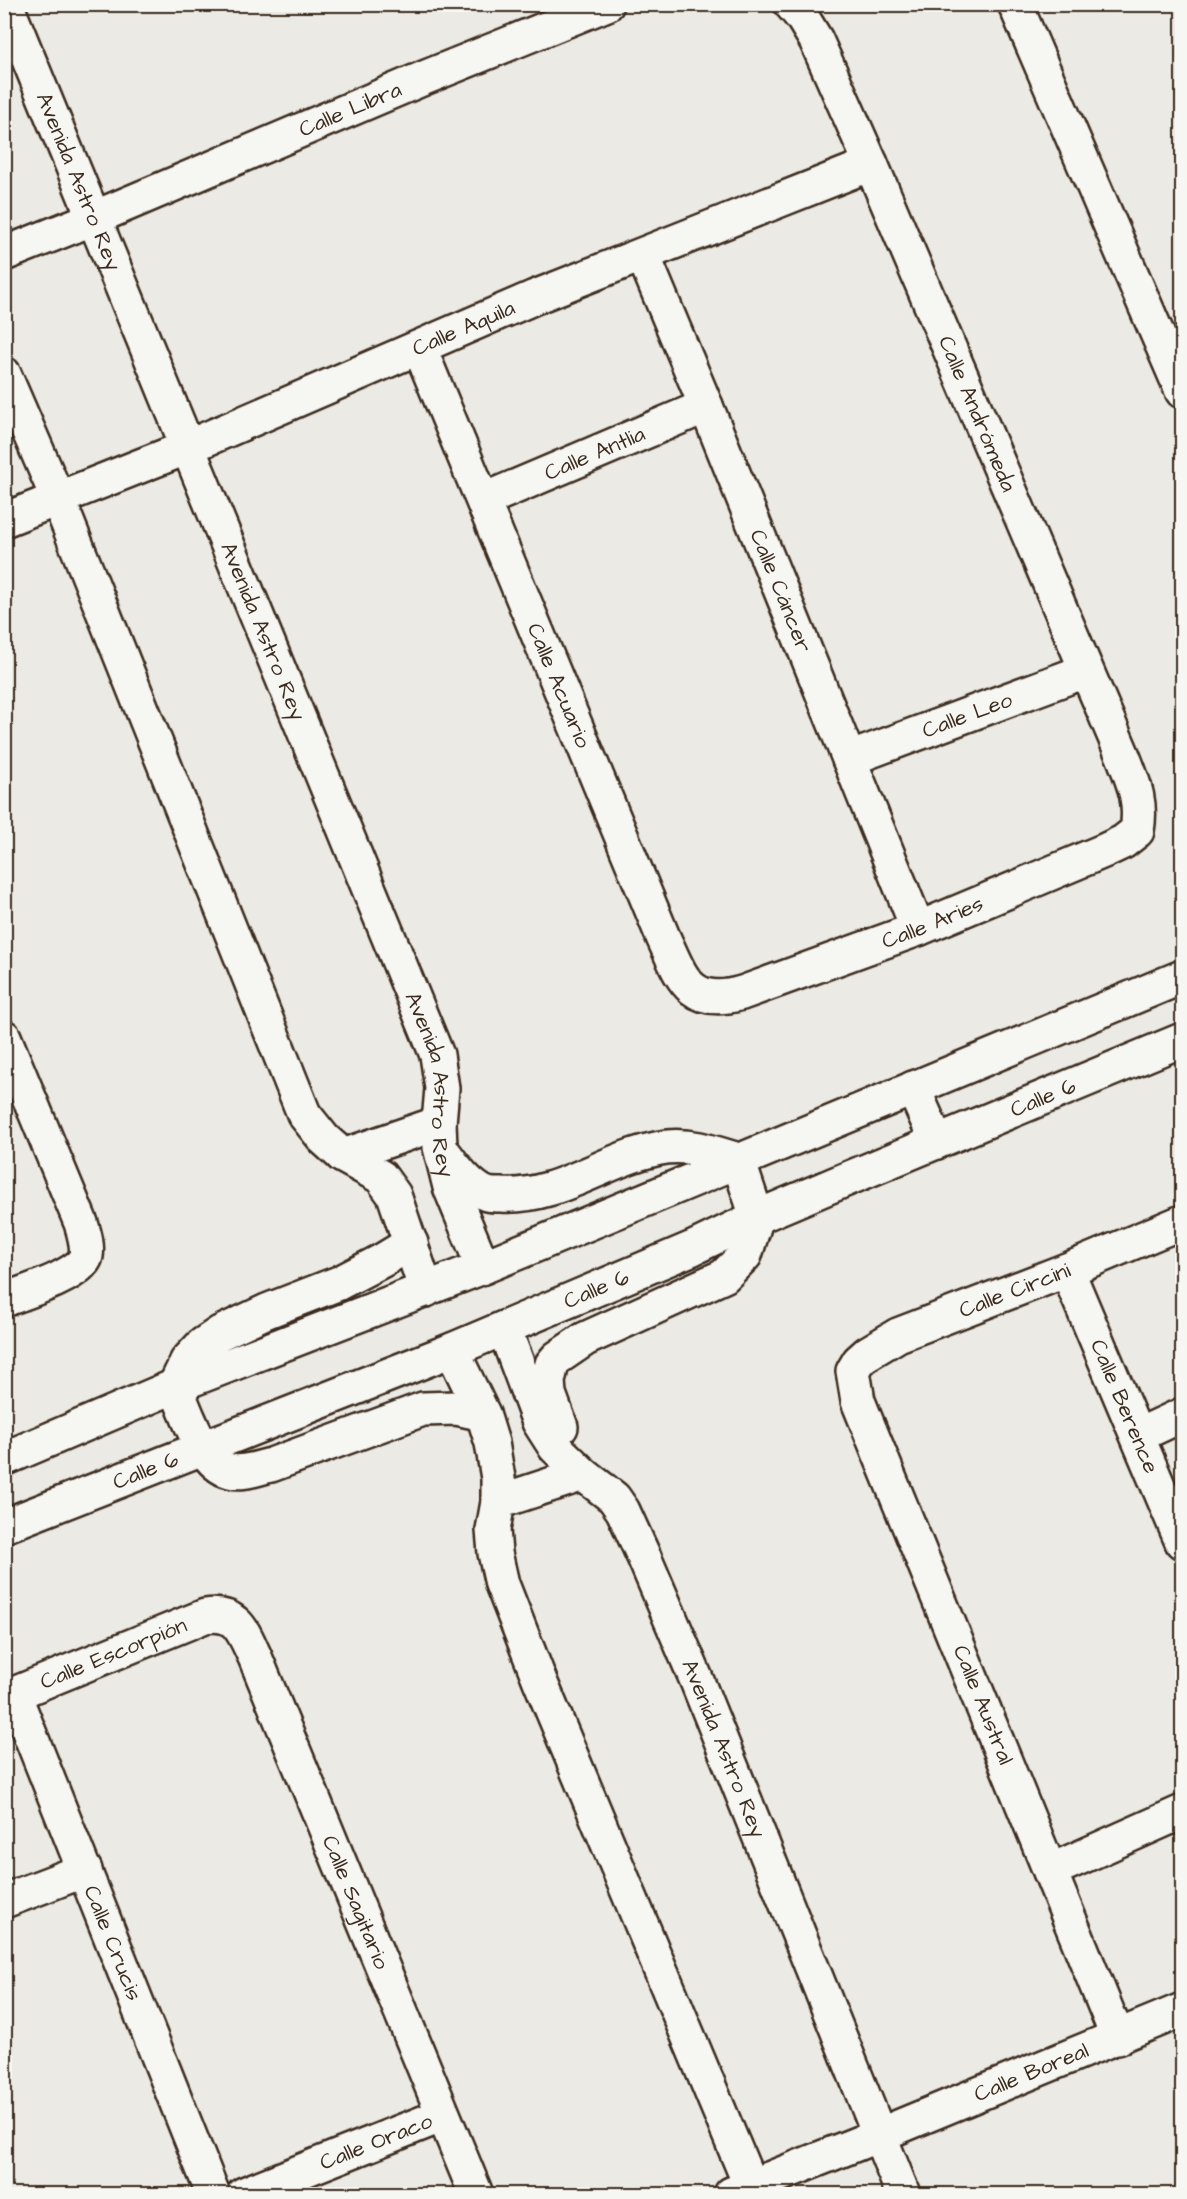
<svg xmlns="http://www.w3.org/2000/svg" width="1187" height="2199" viewBox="0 0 1187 2199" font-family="'Architects Daughter',sans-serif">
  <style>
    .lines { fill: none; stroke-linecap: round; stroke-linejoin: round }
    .minor-casing { stroke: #3b2a1e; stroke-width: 38 }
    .minor { stroke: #f6f6f2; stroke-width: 33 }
    .labels { text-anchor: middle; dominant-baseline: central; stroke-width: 5; stroke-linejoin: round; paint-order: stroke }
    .street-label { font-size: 22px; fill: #3b2a1e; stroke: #f6f6f2 }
  </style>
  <rect width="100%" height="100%" fill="#ebeae5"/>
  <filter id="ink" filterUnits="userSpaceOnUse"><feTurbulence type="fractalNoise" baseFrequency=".0167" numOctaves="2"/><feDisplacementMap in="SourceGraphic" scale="12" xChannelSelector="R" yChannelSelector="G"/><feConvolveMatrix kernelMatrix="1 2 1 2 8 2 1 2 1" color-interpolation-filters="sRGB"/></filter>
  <g filter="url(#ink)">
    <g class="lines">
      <defs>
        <g id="minor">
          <path id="s1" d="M6,4l431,1051 5,33 -3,35 1,24 10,40 33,80"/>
          <path d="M1015,4l167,387"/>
          <path id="s2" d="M4,254l90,-36 330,-140 183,-74"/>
          <path id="s3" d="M643,255l63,151 212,523"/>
          <path id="s4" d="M420,349l243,588c19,41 26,71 79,56l176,-64 188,-79 17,-8 14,-11c5,-30 -3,-47 -14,-75l-252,-592 -55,-124 -14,-23 -11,-13"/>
          <path d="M4,374l54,125 246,615 20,25 19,17 38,21 13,18 32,95"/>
          <path id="s5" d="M484,500l222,-94"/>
          <path id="s6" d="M4,520l184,-73 347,-150 336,-133"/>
          <path id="s7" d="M849,759l236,-88"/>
          <path d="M4,1037l77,186c3,10 7,22 5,33 -4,19 -64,37 -82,44"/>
          <path d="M913,1088l24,54"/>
          <path d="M445,1154c9,13 26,34 42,40 4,1 10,1 14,1 59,4 108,-40 166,-48 24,-3 48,6 71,13l19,57 -12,38 -21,21 -139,63 -28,19 -5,6 -4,17 1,13 12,33"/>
          <path d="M343,1156l96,-33"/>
          <path d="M411,1243l-28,17 -44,23 -72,28 -47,22 -18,12 -15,16 -12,25c11,24 27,79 55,85 13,3 28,-3 41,-6l152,-56 33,-1 27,6"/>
          <path id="s8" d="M1067,1270l115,272"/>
          <path id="s9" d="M504,1328l35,94 16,25 28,27 31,24 9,13 21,46 53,124 206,513"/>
          <path d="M452,1350l31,64 9,29 6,35v24l-5,28 2,23 7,31 38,97 214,513"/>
          <path d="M1139,1435l43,-20"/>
          <path d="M4,1459l171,-73 308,-119 699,-290"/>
          <path d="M498,1502l85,-28"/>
          <path id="s10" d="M4,1526l448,-176 241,-102 64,-31 90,-38 335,-139"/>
          <path id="s11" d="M14,1694l199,500"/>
          <path id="s12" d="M4,1698l201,-82c33,-5 38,16 50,41l221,537"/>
          <path d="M1050,1871l132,-59"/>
          <path d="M4,1901l81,-31"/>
          <path id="s13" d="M1118,2038l-260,-637 -5,-30 6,-10 9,-8 30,-18 169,-65 115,-48"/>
          <path id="s14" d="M244,2194l199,-79"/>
          <path id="s15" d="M731,2194l148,-59 303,-125"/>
        </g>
      </defs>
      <use href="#minor" class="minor-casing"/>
      <use href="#minor" class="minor"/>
    </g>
  </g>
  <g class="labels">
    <g class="street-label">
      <text stroke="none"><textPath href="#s2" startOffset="375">Calle Libra</textPath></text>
      <text stroke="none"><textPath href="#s1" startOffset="192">Avenida Astro Rey</textPath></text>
      <text stroke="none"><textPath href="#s6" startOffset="498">Calle Aquila</textPath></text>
      <text transform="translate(977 414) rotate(67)">Calle Andrómeda</text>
      <text stroke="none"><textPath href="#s5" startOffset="120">Calle Antlia</textPath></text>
      <text stroke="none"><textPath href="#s3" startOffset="363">Calle Cáncer</textPath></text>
      <text stroke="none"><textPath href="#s1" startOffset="678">Avenida Astro Rey</textPath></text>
      <text stroke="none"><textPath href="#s4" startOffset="364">Calle Acuario</textPath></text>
      <text stroke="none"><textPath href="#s7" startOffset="126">Calle Leo</textPath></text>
      <text stroke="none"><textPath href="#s4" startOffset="951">Calle Aries</textPath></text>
      <text stroke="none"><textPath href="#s1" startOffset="1164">Avenida Astro Rey</textPath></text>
      <text stroke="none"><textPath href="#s10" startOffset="1124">Calle 6</textPath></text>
      <text stroke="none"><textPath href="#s10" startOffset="638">Calle 6</textPath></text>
      <text stroke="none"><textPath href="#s13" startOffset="902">Calle Circini</textPath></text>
      <text stroke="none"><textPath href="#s8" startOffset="148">Calle Berence</textPath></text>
      <text stroke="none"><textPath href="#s10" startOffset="152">Calle 6</textPath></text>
      <text stroke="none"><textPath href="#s12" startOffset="118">Calle Escorpión</textPath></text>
      <text transform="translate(983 1705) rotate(68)">Calle Austral</text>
      <text stroke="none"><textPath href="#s9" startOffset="482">Avenida Astro Rey</textPath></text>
      <text stroke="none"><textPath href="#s12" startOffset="554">Calle Sagitario</textPath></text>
      <text stroke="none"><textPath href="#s11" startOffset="268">Calle Crucis</textPath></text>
      <text stroke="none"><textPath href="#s15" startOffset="324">Calle Boreal</textPath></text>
      <text stroke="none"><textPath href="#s14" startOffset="142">Calle Oraco</textPath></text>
    </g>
  </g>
  <rect width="1187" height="2199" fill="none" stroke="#f6f6f2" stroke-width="24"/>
  <rect x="12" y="12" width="1163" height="2175" fill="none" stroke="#3b2a1e" stroke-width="2" filter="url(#ink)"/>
</svg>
